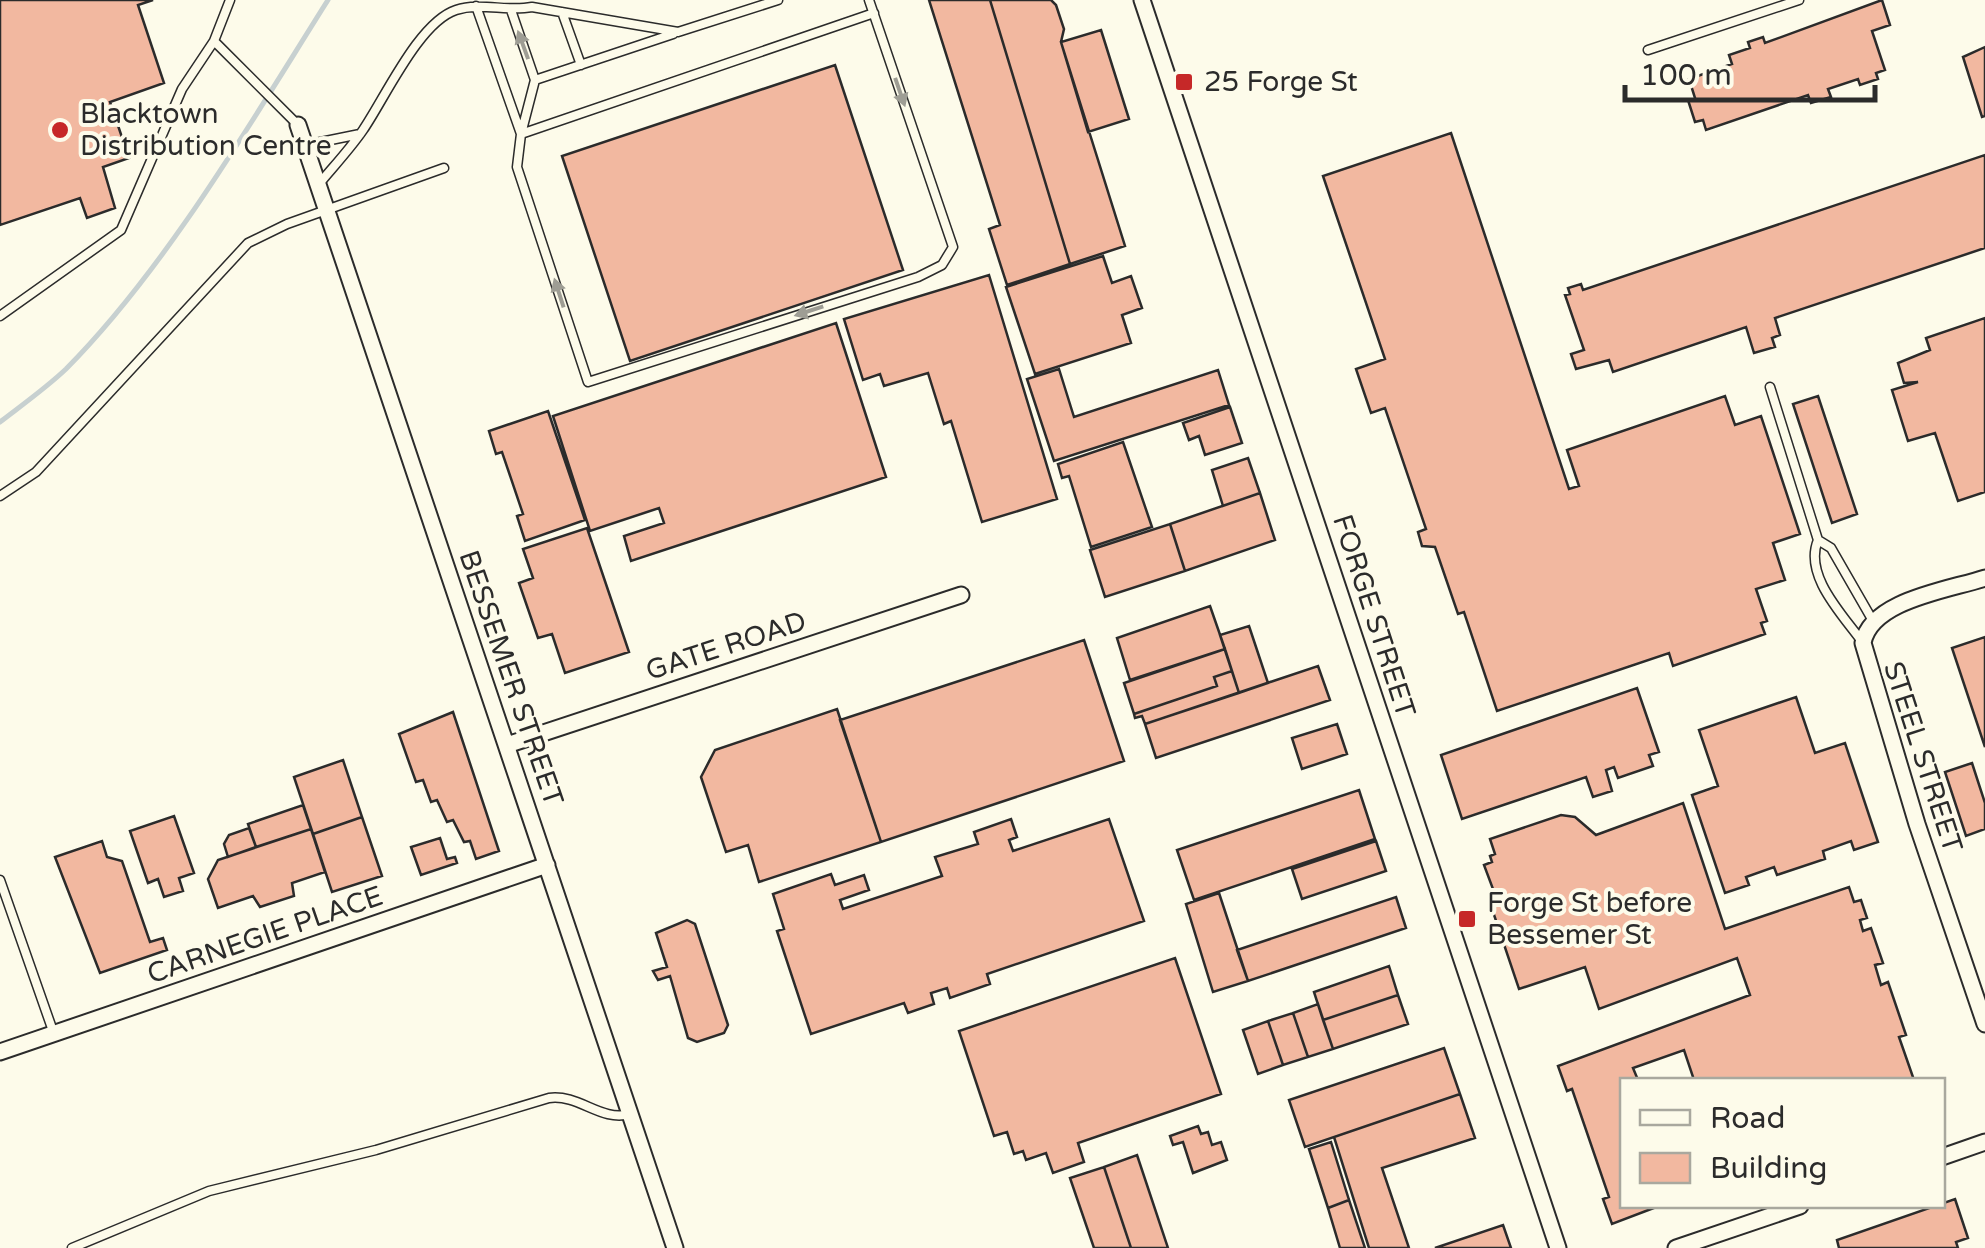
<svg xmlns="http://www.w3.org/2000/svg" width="1985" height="1248" viewBox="0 0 1985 1248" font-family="'Varela Round',sans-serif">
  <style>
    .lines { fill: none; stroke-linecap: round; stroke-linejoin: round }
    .stream { stroke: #c7d0d0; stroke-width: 5 }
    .building { fill: #f2b8a0; stroke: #2b2b2b; stroke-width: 2.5 }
    .service-casing { stroke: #2b2b2b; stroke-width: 11 }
    .minor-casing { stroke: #2b2b2b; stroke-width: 19 }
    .service { stroke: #fdfbea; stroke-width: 8 }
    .minor { stroke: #fdfbea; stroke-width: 15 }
    .oneway { fill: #9e9d94 }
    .poi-dot { fill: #c62828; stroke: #fdfbea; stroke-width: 4 }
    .labels { text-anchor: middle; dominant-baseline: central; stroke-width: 8; stroke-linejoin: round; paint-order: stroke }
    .poi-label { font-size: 28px; fill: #2b2b2b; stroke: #fdfbea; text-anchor: start }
    .street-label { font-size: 28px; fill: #2b2b2b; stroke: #fdfbea }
  </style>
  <rect width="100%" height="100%" fill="#fdfbea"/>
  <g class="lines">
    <path class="stream" d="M0,422c22,-17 46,-34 66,-53 101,-102 185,-247 262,-369"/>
  </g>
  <path class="building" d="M0,0h153l-15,5 26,78 -54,19 19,56 -26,9 12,41 -28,10 -7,-20 -80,27z
    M929,0h61l80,264 -63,21 -18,-56 11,-4z
    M990,0h61l5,5 8,24 -3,13 64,204 -55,18z
    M1882,0l8,25 -18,6 13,39 -9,3 2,6 -18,6 -2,-6 -30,10 3,8 -20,6 -3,-8 -102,35 -3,-10 -8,2 -7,-22 7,-2 -6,-19 43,-15 -3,-9 21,-7 -2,-6 15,-5 2,6z
    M1101,30l28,89 -41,13 -27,-90z
    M1985,47v69l-3,1 -19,-60z
    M835,65l68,205 -273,91 -68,-205z
    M1451,133l118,356 10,-3 -12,-36 158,-54 10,29 26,-9 39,118 -27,9 12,37 -29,9 11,32 -6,2 4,11 -92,32 -4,-13 -172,58 -33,-99 -6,2 -23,-67 -13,-1 -4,-14 8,-3 -41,-121 -14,5 -15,-44 29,-10 -62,-183z
    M1985,155v93l-210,70 5,17 -8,3 3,9 -21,6 -8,-26 -133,45 -4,-12 -33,9 -5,-15 13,-4 -19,-55 5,-1 -2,-6 13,-4 2,6z
    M1103,256l9,27 19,-7 11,32 -20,7 9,28 -96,31 -29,-87z
    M989,275l68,224 -75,23 -31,-101 -7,3 -16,-51 -44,13 -4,-12 -17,6 -19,-61z
    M1985,318v174l-27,9 -23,-68 -27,8 -16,-51 26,-8 -14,1 -6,-20 32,-13 -4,-12z
    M836,323l50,154 -255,84 -7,-25 40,-13 -5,-15 -69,23 -37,-115z
    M1059,369l15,48 144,-47 11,35 -175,56 -27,-82z
    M1818,396l39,118 -25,9 -39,-119z
    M1230,407l12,36 -37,12 -6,-19 -10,4 -6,-17z
    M548,411l37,109 -60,21 -8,-25 6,-2 -21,-62 -6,2 -7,-23z
    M1123,442l29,85 -61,20 -22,-71 -7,2 -4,-14z
    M1248,458l12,35 -37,13 -11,-36z
    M1260,493l15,47 -90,31 -15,-47z
    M1170,524l15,47 -80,26 -15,-47z
    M587,528l42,124 -64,21 -13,-39 -14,4 -19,-55 14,-5 -10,-29z
    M1210,606l15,43 -95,31 -13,-42z
    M1249,626l19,57 -29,10 -19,-58z
    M1985,637v110l-33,-99z
    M1084,640l40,121 -243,81 -41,-122z
    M1225,649l7,22 -18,6 3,9 -83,28 -10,-31z
    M1318,666l12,34 -174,58 -11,-34z
    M1232,671l7,22 -94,31 -3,-8 -7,2 -1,-4 83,-28 -3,-9z
    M1637,688l22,64 -10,3 4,11 -35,12 -4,-11 -8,3 6,21 -19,6 -7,-20 -124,42 -21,-64z
    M1796,697l19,56 30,-10 33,99 -24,8 -3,-9 -28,10 2,8 -48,16 -3,-8 -28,10 3,8 -24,8 -33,-98 26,-9 -19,-56z
    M837,709l44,133 -122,40 -11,-37 -22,7 -25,-75 14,-27z
    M453,712l46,139 -23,8 -6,-18 -6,1 -11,-22 -6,2 -10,-22 -6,2 -8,-22 -7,2 -17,-48z
    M1337,724l10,30 -45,15 -10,-31z
    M343,760l19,57 -49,17 -19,-57z
    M1972,763l13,40v26l-19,7 -21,-64z
    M1359,790l16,49 -181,61 -17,-50z
    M1683,803l42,126 124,-42 5,15 7,-2 6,18 -7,2 3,11 8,-3 12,35 -8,2 6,20 7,-3 18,53 -7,2 15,43h-220l-10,-30 -51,18 5,12h-16v126h37l-47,18 -9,-25 6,-2 -37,-108 -5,2 -9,-25 192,-71 -13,-37 -138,51 -14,-42 -66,22 -30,-89 7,-3 -12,-32 8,-3 -2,-6 5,-2 -5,-15 71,-24 14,2 21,18z
    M303,805l8,24 -55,18 -8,-23z
    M174,816l20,57 -15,5 4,13 -19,6 -6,-18 -10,4 -18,-52z
    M362,817l20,59 -50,16 -19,-58z
    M1011,819l6,18 -8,3 4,11 96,-32 35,102 -157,53 3,10 -40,14 -3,-10 -16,5 3,11 -26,9 -4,-10 -93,31 -34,-103 7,-2 -11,-35 58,-20 4,11 29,-10 5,15 -29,10 3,9 99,-33 -7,-19 43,-13 -4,-12z
    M249,828l7,19 -28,10 -4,-13 5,-9z
    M311,829l14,43 -33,11 2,13 -34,11 -7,-11 -35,12 -10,-29 10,-19z
    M440,838l7,21 8,-2 2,6 -36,12 -10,-28z
    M102,841l5,16 15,4 28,81 13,-4 4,12 -67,23 -45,-116z
    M1376,841l10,30 -84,28 -10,-30z
    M1219,893l29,88 -35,11 -27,-88z
    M1396,897l10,31 -158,53 -11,-31z
    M687,920l8,4 33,101 -4,8 -27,9 -9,-4 -18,-62 -12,4 -5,-9 14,-4 -11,-34z
    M1175,958l46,136 -143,49 6,19 -31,11 -7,-20 -20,7 -3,-9 -9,3 -7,-22 -13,4 -35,-105z
    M1389,966l9,29 -75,25 -9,-28z
    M1398,995l10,29 -75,25 -10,-29z
    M1318,1004l15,45 -25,8 -15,-44z
    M1293,1013l15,44 -25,8 -15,-44z
    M1268,1021l15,44 -25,9 -15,-44z
    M1444,1048l16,46 -155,53 -16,-47z
    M1460,1094l15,44 -93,30 27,80h-40l-35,-111z
    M1198,1126l3,8 7,-2 4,13 9,-3 6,18 -34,13 -10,-31 -10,3 -3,-9z
    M1331,1142l18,58 -21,8 -19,-59z
    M1137,1155l31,93h-37l-27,-81z
    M1104,1167l27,81h-37l-24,-70z
    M1955,1199l13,39 -12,4 2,6h-119l-2,-8z
    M1349,1200l16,48h-25l-12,-40z
    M1503,1225l8,23h-76z"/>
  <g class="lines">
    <defs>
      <path id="service" d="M230,0l-16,41 84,84
        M476,6l45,128 -4,33 71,215 330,-105 24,-12 11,-18 -84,-247
        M511,10l24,70 -14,54
        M562,12l19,53
        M1648,50l151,-50
        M535,80l138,-46
        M521,134l353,-121
        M306,145l54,-11
        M319,184c14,-17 31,-35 44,-54 22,-32 56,-108 93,-120 25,-8 50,2 76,-3l146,25 100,-32
        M0,316l121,-86 61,-141 32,-48
        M1770,387l48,153 13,8 42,73
        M0,496l36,-24 212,-229 39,-19 157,-56
        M1818,540c-15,36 26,76 45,103
        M0,880l54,154
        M72,1248l137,-57 167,-41 173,-52c31,-4 51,24 81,16"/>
      <path id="minor" d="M1142,0l416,1248
        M298,125l377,1123
        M1985,578c-36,12 -114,22 -122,65l54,181 68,200
        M507,745l454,-150
        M0,1052l547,-187
        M1942,1157l43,-15
        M1676,1248l124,-42"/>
    </defs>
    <use href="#service" class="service-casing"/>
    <use href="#minor" class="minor-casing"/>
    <use href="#service" class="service"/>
    <use href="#minor" class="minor"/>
  </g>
  <defs><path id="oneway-solid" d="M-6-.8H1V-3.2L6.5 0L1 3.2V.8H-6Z" transform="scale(2.5)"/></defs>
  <g class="oneway">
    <use href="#oneway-solid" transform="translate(523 45) rotate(-110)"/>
    <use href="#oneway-solid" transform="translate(900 92) rotate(71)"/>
    <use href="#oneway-solid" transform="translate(559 293) rotate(-108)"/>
    <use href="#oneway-solid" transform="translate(809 311) rotate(162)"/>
  </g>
  <g class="poi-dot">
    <rect x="1174" y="72" width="20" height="20" rx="5"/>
    <circle cx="60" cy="130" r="10"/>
    <rect x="1457" y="909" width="20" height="20" rx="5"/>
  </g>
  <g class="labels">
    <g class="poi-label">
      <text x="1204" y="82">25 Forge St</text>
      <text x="80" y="114">Blacktown<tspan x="80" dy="32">Distribution Centre</tspan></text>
      <text x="1487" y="903">Forge St before<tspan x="1487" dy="32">Bessemer St</tspan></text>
    </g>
    <g class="street-label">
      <text transform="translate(1374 616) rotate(72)">FORGE STREET</text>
      <text transform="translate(726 646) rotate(-18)">GATE ROAD</text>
      <text transform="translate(511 678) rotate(71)">BESSEMER STREET</text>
      <text transform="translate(1923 757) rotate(72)">STEEL STREET</text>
      <text transform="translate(265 935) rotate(-19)">CARNEGIE PLACE</text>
    </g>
  </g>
  <rect x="1620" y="1078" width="325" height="130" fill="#fdfbea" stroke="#a9a89e" stroke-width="2.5"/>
  <rect x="1640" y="1110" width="50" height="15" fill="#fdfbea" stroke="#a9a89e" stroke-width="2.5"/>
  <text x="1710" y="1128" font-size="30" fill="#2b2b2b">Road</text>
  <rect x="1640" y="1153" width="50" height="30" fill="#f2b8a0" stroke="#a9a89e" stroke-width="2.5"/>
  <text x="1710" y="1178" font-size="30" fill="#2b2b2b">Building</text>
  <path d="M1625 85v15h250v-15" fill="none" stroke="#2b2b2b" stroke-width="5"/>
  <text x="1640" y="85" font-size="30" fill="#2b2b2b" stroke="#fdfbea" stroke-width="8" paint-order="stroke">100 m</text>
</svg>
